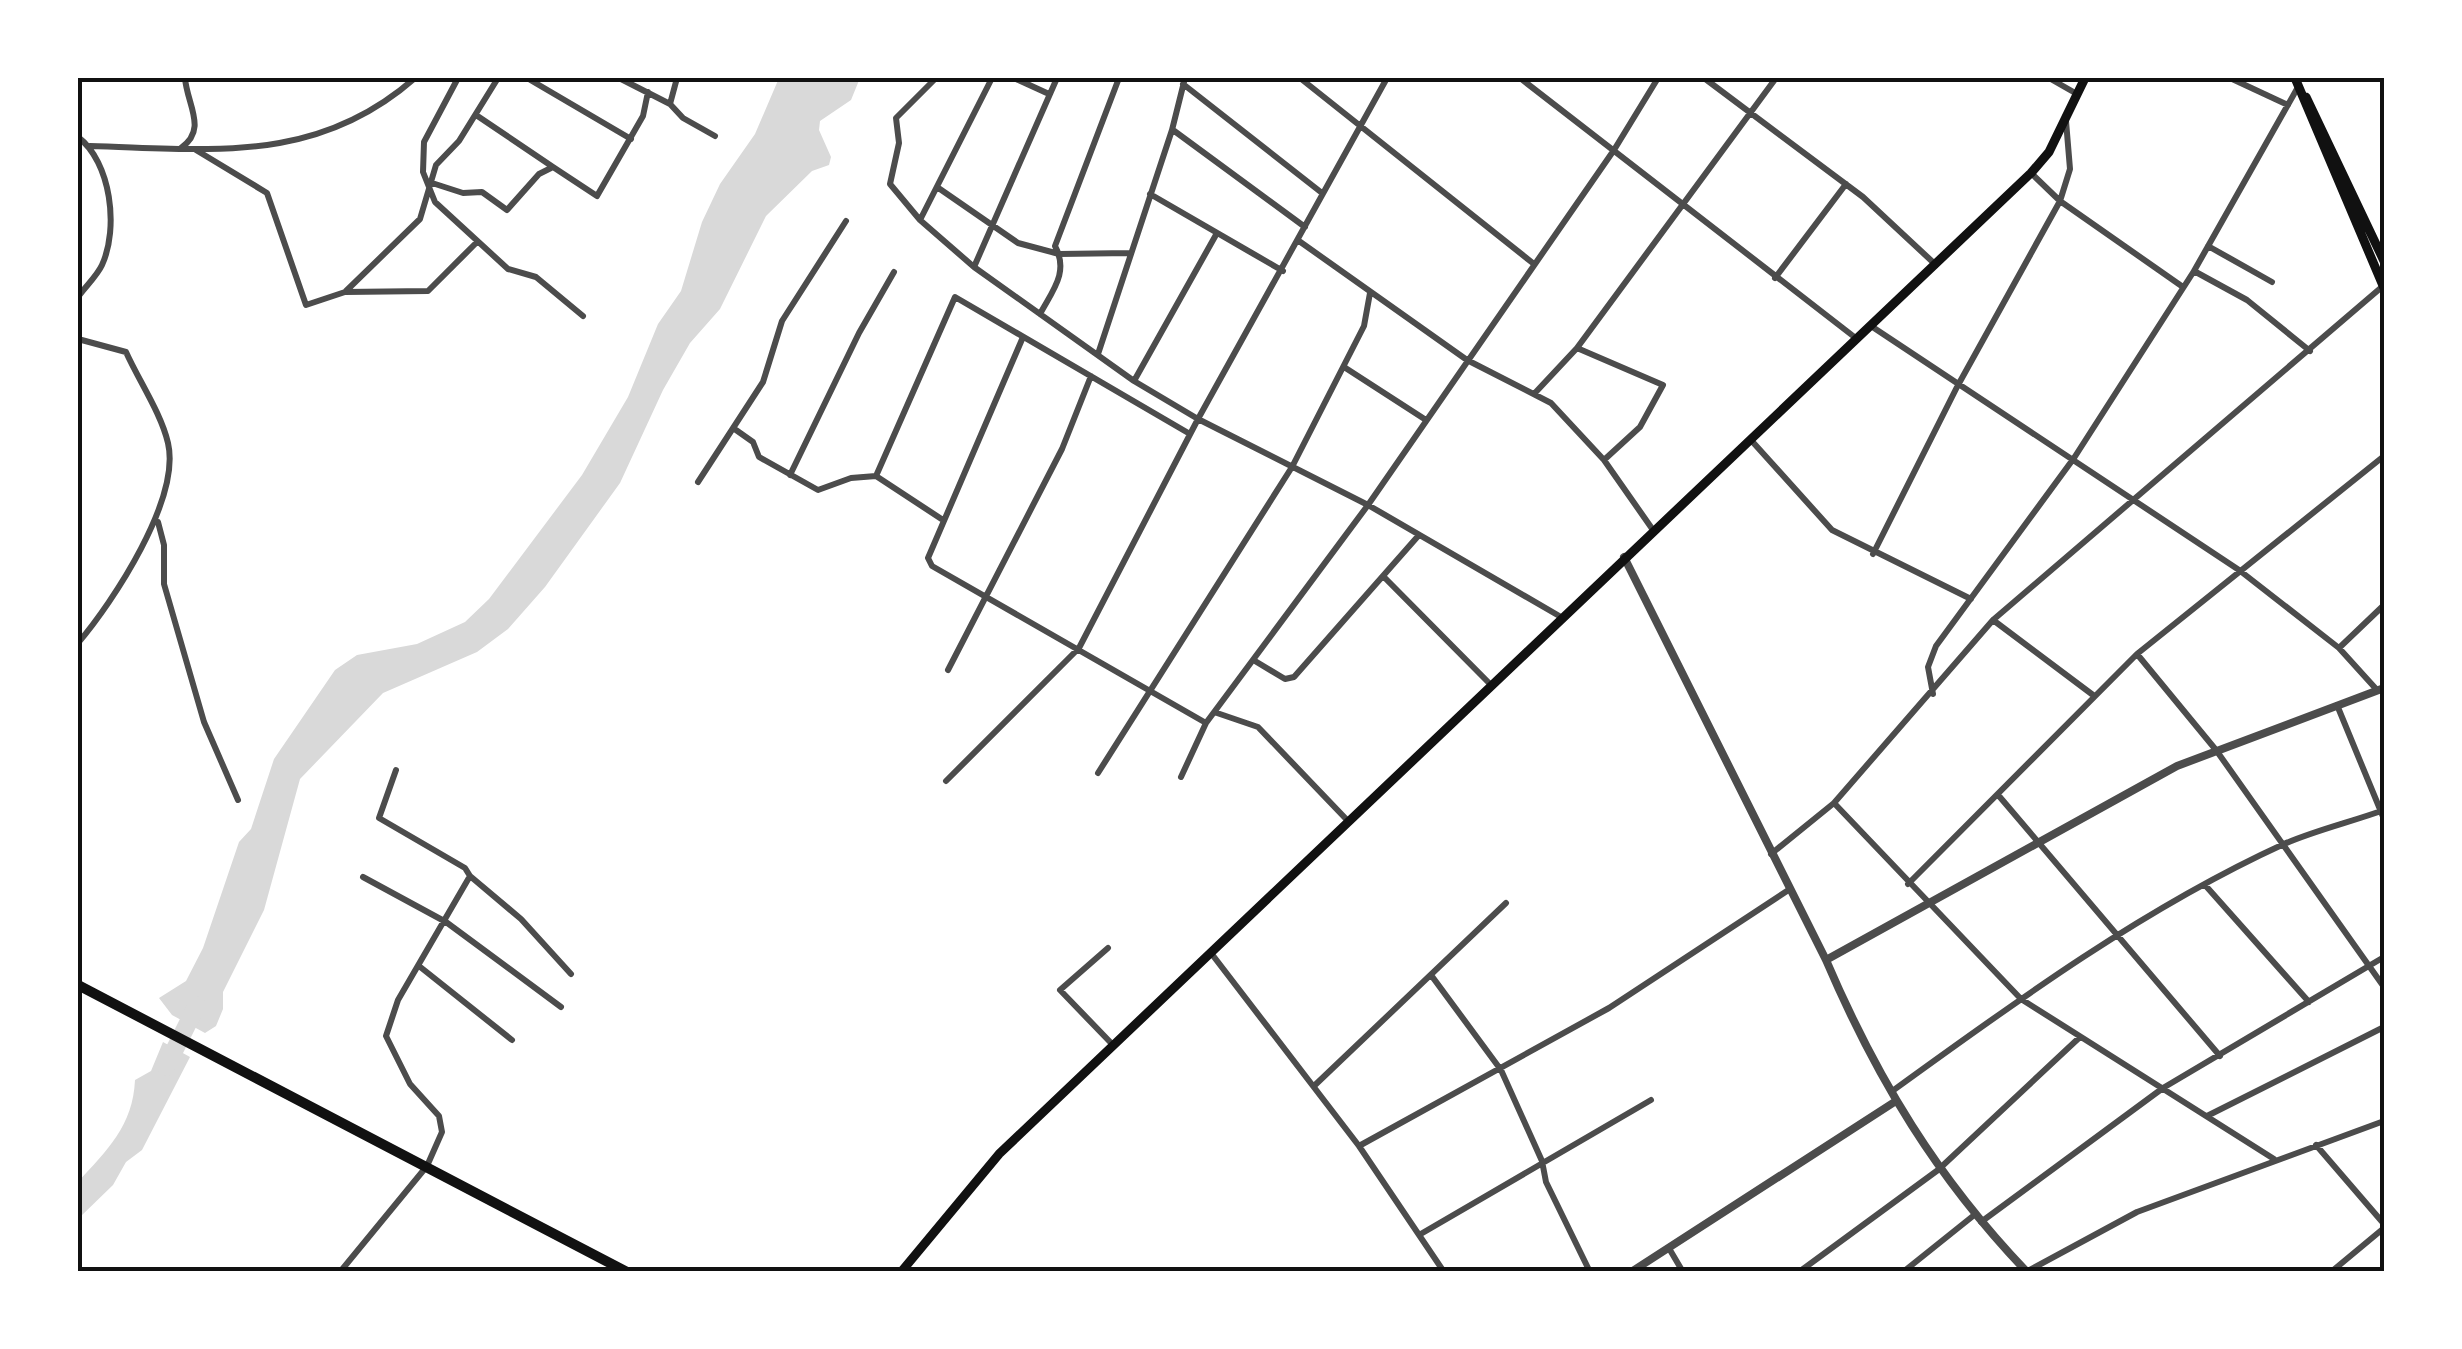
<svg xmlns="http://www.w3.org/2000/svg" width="2462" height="1349" viewBox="0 0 2462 1349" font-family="'Playfair Display',serif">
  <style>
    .water { fill: #d9d9d9 }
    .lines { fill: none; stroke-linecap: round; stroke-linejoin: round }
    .river { stroke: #d9d9d9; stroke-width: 18 }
    .minor { stroke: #4c4c4c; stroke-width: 6 }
    .tertiary { stroke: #4c4c4c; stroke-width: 8 }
    .primary { stroke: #111; stroke-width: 9 }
    .trunk { stroke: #111; stroke-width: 10 }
    .neatline { fill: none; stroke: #111; stroke-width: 4 }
  </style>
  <rect width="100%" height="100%" fill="#fff"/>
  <path class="water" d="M779,78h81l-9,22 -31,21 -1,9 12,27 -2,8 -17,6 -46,45 -46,93 -30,34 -27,47 -43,93 -75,104 -37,42 -31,23 -94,41 -83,86 -36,131 -41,82v17l-7,17 -11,7 -33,-18 -13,-17 27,-17 17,-33 36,-106 12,-13 23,-70 61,-89 22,-15 60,-11 48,-22 24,-23 93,-124 46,-78 30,-73 23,-33 21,-69 18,-38 35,-50z
    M163,1042l27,15 -48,93 -16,12 -13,23 -35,34v-37c29,-32 55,-56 57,-102l16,-9z"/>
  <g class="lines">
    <path class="river" d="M166,1067l31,-62"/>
    <path class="minor" d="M458,78l-34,64 -1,30 12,30 73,67 28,8 47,39
      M527,78l104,61
      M619,78l51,26 13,14 32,18
      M936,78l-40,40 3,25 -9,41 30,36 54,47 160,114 64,38 170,86 193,112
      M1014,78l35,16
      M1300,78l234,186
      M1520,78l337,261
      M1704,78l159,119 73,68
      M2049,78l28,16
      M2230,78l58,27
      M1183,84l139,109
      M670,104l7,-26
      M476,115l77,52
      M1173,130l132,97
      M78,137c33,25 41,91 24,128 -5,11 -17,22 -24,32
      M90,146c121,3 226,19 325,-68
      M181,148c27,-19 6,-43 4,-70
      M196,150l71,43 39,112 39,-13 83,-1 47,-47
      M2031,173l29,28 123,86
      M429,182l34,11 19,-1 25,18 32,-36 14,-7 44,29 46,-80 5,-24
      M937,187l81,56 41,11 71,-1
      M1150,194l133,77
      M920,220l72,-142
      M1299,241l168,119 84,43 53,57 49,70
      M2208,246l64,36
      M974,267l83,-189
      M2194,271l53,29 63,51
      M1775,278l71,-94
      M346,291l74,-72 16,-54 23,-24 39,-63
      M1040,314c13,-24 29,-42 15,-68l64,-168
      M1871,326l368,244 100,78 38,42
      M1023,337l-95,221 4,8 274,157
      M78,339l48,13c13,29 35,61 42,91 13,56 -55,159 -90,200
      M1577,348l86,37 -23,42 -36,33
      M1098,354l74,-224 13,-52
      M1344,367l82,53
      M1134,381l83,-148
      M1534,394l43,-46 199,-270
      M736,430l17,12 6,15 59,33 33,-12 25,-2 67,44
      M1750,439l82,91 139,69
      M790,475l69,-142 35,-61
      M876,476l79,-179 235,137
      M698,482l65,-100 19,-61 64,-100
      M158,522l6,23v39l40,138 34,78
      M1873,554l84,-167 103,-186 10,-32 -4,-48
      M1383,576l108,109
      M1993,620l100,75
      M2339,648l45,-43
      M2137,654l79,96 168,237
      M1255,661l30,18 9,-2 125,-142
      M948,670l114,-221 29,-73
      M1933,694l-5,-27 8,-21 138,-188 120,-187 104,-184
      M2337,705l47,114
      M1217,713l41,14 90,94
      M1098,773l194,-306 72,-141 6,-33
      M1181,777l25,-54 162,-218 246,-355 44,-72
      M946,781l133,-133 119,-229 189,-341
      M1999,796l221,260
      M1834,803l187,196 253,160
      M1771,854l63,-51 159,-183 390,-334
      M470,876l51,43 50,55
      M363,877l83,45 115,85
      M1908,884l229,-230 247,-198
      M2205,885l104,117
      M1108,948l-48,42 53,55
      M1211,953l148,193 85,126
      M419,966l93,74
      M1431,975l70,95 41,91 4,21 44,90
      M1314,1086l192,-183
      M1891,1092c124,-90 253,-184 393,-248 32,-14 67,-22 100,-34
      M2207,1116l177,-89
      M2316,1145l68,79
      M1359,1146l250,-138 181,-119
      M1981,1222l182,-134 221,-131
      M1419,1235l232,-135
      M1670,1250l13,22
      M340,1272l87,-106 15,-34 -3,-16 -29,-32 -24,-48 12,-36 72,-124 -5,-8 -86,-50 17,-48
      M1799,1272l139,-102 142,-133
      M1903,1272l70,-56
      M2026,1272l111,-60 247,-91
      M2331,1272l53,-44"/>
    <path class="tertiary" d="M1624,557l202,403c51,119 111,218 201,312
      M1826,960l351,-194 207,-78
      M1631,1272l265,-171"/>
    <path class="primary" d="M2295,78l89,210
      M2306,97l78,164
      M901,1272l98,-118 1032,-981 18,-21 36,-74"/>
    <path class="trunk" d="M78,985l549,287"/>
  </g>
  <rect width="2462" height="1349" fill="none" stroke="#ffffff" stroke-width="160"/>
  <rect x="80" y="80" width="2302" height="1189" class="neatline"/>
</svg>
